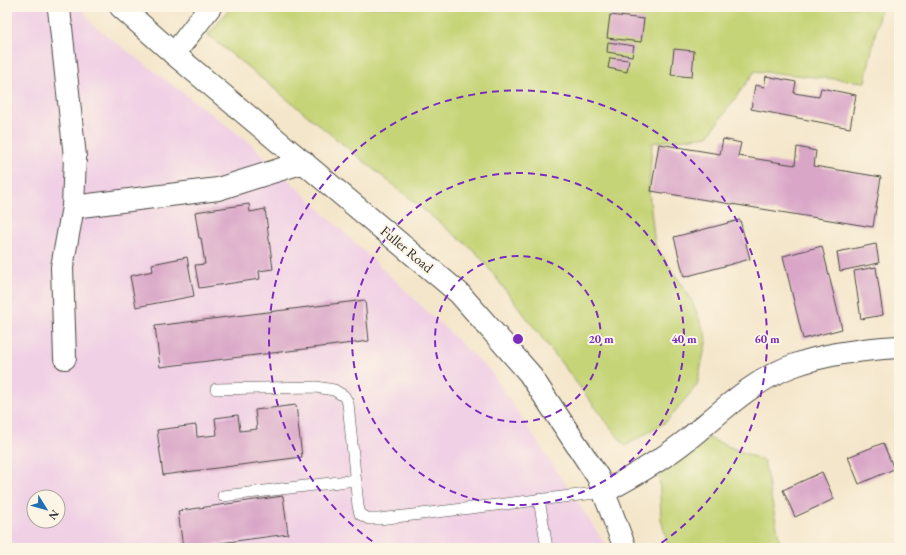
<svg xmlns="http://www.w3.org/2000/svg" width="906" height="555" viewBox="0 0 906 555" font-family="'EB Garamond',serif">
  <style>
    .built { fill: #f0d0e5; fill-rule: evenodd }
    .green { fill: #c5d476; stroke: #788050 }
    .building { fill: #d9a6c7 }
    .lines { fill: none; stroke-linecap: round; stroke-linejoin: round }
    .service-casing { stroke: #494743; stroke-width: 12 }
    .minor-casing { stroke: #494743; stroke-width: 24 }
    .tertiary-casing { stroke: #494743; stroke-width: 24 }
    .service { stroke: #fff; stroke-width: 11 }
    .minor { stroke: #fff; stroke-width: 22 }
    .tertiary { stroke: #fff; stroke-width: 22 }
    .ring { fill: none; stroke: #7b2cbf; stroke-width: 2; stroke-dasharray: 7 5 }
    .labels { text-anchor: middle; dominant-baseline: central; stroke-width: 4; stroke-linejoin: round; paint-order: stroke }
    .street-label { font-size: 14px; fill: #2b2b2b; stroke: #fcf5e5 }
    .centre { fill: #7b2cbf; stroke: #fcf5e5; stroke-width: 2 }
    .ring-label { font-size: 12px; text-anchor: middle; font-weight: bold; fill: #7b2cbf; stroke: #fcf5e5; stroke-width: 4; stroke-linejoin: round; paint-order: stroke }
  </style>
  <rect width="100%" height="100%" fill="#fcf5e5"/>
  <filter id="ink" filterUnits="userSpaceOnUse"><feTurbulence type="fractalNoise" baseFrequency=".025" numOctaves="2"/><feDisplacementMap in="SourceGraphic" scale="8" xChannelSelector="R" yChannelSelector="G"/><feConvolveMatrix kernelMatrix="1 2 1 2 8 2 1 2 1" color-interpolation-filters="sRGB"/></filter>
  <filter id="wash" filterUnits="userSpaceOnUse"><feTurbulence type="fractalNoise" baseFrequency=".012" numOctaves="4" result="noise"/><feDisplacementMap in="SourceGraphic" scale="16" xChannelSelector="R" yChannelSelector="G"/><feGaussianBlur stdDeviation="0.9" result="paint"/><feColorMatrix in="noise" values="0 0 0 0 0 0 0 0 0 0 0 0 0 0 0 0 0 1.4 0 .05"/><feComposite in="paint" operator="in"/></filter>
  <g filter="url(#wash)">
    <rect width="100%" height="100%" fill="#f4e6ca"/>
    <path class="built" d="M7,7h74l12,18 158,119 240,228 117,176h-601zM34,497h24v24h-24z"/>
    <path class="green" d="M231,7h650l-16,75 -110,-11 -47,65 -56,7 -3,49 6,53 36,54 16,39 -10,47 -31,37 -41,24 -148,-193 -269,-218z
      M706,437l58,24 17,87h-112l-8,-29 -2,-50z"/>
    <g id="blocks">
      <path class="building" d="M610,15l34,4 -3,23 -34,-4z
        M608,42l26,4 -2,10 -25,-4z
        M674,49l20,2 -2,26 -21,-2z
        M610,58l19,2 -2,12 -19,-4z
        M766,76l30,6 -2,11 25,4 2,-9 35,7 -6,33 -99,-19 4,-24 9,2z
        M723,139l18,4 -3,13 57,9 2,-18 19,4 -2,15 67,11 -8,50 -222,-36 8,-47 61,10z
        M249,204l1,8 15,-3 8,60 -14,2 1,8 -61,9 -4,-23 10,-1 -4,-26h-2l-4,-26z
        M740,220l10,39 -66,18 -10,-40z
        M876,244l3,19 -39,8 -3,-19z
        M822,246l20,83 -39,10 -20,-83z
        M187,257l7,39 -58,11 -6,-31 23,-5 -1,-7z
        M876,267l7,48 -22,4 -7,-48z
        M365,300l4,41 -209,26 -5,-41z
        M296,405l6,52 -139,18 -6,-45 39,-5 1,12 20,-2 -2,-17 23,-3 2,16 17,-2 -2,-19z
        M883,443l11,26 -35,15 -11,-27z
        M822,472l12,27 -39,18 -12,-27z
        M283,496l5,38 -105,14 -5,-37z"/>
    </g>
  </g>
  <g filter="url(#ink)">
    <use href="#blocks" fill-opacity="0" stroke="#494743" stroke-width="1"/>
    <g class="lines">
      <defs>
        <path id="service" d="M216,389l100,-2 18,3 10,6 4,7 10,103 2,8 9,5h10l225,-27
          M223,496l133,-16
          M539,499l8,49"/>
        <path id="minor" d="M58,7l1,2 16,148 -2,50 -11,60 3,91
          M174,54l36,-47
          M73,207l145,-18 86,-27
          M604,492c30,-16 58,-32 84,-53 33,-27 66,-60 107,-74 33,-12 69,-16 104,-18"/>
        <path id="tertiary" d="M121,7l53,47 285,239 70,80 69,104 27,71"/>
      </defs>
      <use href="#service" class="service-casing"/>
      <use href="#minor" class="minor-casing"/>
      <use href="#tertiary" class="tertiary-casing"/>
      <use href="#service" class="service"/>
      <use href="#minor" class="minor"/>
      <use href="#tertiary" class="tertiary"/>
    </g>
  </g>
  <g class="ring">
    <circle cx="518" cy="339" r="83"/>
    <circle cx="518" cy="339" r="166"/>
    <path d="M382 548A249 249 0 1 1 654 548"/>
  </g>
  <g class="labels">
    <g class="street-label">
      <text transform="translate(407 249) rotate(40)">Fuller Road</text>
    </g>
  </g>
  <circle cx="518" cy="339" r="6" class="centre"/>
  <g class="ring-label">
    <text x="601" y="343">20 m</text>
    <text x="684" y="343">40 m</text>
    <text x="767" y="343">60 m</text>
  </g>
  <rect width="906" height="555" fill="none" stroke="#fcf5e5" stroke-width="24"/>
  <g transform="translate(46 509) rotate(127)"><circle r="19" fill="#fcf5e5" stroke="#a8a49b"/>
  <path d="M0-3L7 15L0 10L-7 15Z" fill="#1f6fb2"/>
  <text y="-6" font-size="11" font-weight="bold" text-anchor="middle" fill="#2b2b2b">N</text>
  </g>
</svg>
